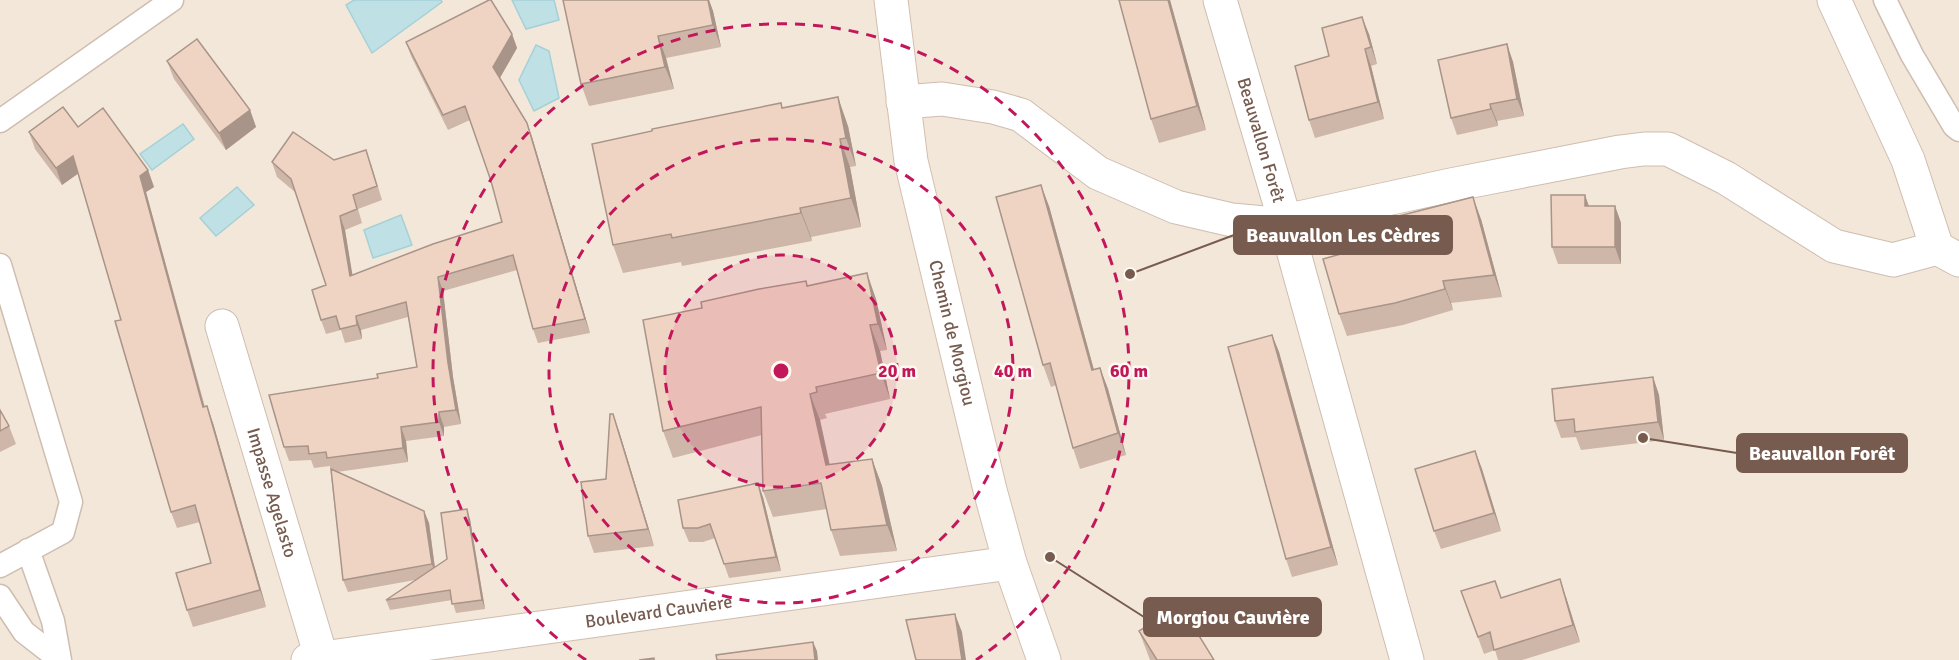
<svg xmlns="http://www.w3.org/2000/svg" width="1959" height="660" viewBox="0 0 1959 660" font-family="Signika,sans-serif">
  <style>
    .residential { fill: #f3e7d9 }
    .water { fill: #bfe1e5; stroke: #a5d0d7; stroke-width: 1.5 }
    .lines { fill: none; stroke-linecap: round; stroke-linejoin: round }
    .lane-casing { stroke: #cebdb0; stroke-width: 25 }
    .street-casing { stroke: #cebdb0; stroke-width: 35 }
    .secondary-casing { stroke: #d3bfb0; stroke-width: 35 }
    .lane { stroke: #fff; stroke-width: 22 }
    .street { stroke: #fff; stroke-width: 33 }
    .secondary { stroke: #fff; stroke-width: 33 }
    .wall { fill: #ceb6a8 }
    .shaded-wall { fill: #a89488 }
    .building { fill: #f0d4c3; stroke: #a89488; stroke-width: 1.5 }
    .ring { fill: none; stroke: #c2185b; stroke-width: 3; stroke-dasharray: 10 8 }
    .labels { text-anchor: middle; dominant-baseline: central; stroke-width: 5; stroke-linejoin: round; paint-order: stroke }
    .street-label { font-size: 18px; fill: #765b4e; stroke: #fef9f1 }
    .centre { fill: #c2185b; stroke: #fef9f1; stroke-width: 3 }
    .ring-label { font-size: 18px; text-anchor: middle; font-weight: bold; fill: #c2185b; stroke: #fef9f1; stroke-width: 5; stroke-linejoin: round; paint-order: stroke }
    .leader { fill: none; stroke: #765b4e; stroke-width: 2 }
    .callout-dot { fill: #765b4e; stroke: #fef9f1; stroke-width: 2 }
    .callout { fill: #765b4e; stroke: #765b4e; stroke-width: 2 }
    .callout-label { font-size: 20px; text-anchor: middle; font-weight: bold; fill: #fff }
  </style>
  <rect width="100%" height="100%" fill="#fcf5ea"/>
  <path class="residential" d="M0,0h1959v660h-1959z"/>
  <path class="water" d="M354,0h87l1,2 -70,51 -26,-48z
    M512,0h42l5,20 -33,9z
    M536,45l13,6 10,47 -25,13 -15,-31z
    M183,124l11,15 -42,31 -12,-16z
    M237,187l17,18 -38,31 -16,-18z
    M401,215l11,30 -39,13 -9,-28z"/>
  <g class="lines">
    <defs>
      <path id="lane" d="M1885,0l27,55 42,71 5,4
        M0,121l172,-121
        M0,265l71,237 -8,30 -63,34
        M28,550l25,71 7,39
        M0,596l24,36 36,28"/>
      <g id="street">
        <path id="s1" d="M1220,0l65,221 122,439"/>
        <path d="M1834,0l74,160 29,88 22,12"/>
        <path d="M903,102l39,-3 51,8 28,8 77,58 78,34 56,13 32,3 21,-2 166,-36 169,-33 24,-3h24l58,29 108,68 59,14 44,-12"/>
        <path id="s2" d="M222,326l100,334"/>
        <path id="s3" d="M308,660l702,-97"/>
      </g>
      <g id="secondary">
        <path id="s4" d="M891,0l20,161 79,329 20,73 34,97"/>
      </g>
    </defs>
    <use href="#lane" class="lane-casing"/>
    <use href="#street" class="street-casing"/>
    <use href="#secondary" class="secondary-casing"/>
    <use href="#lane" class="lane"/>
    <use href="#street" class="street"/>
    <use href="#secondary" class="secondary"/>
  </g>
  <path class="wall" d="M563,0h146l4,11 8,36 -55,11 8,31 -85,17 -8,-22z
    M1119,0h51l36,130 -47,13 -8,-24z
    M512,34l5,14 -17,30 27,45 5,14 58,196 -52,10 -5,-14 -16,-59 -74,21 10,86 8,47 -17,3v9l-38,5 2,21 -71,10 87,39 5,12 6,44 12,-8 23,-40 15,90 -29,4 -4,-13 -62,10 -4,-10 29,-20 -67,12 -5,-12 -13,-114 -16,2 -3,-8 -22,1 -5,-14 94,-69 39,-11 -9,-50 -47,13 1,9 -17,4 -4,-13 -15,4 -5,-14 5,-35 -31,-93 -18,-15 -5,-15 62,-2 37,4 11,36 -24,9 4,14 -17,7 7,45 150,-53 -11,-41 -21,-61 -22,10 -37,-74 -5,-14z
    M1369,34l8,30 -6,2 13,53 -69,19 -6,-18 20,-64z
    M1507,44l6,18 11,54 -27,5 1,5 -41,9 -6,-17z
    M167,61l83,49 6,17 -30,23 -52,-71z
    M783,107l65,19 8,40 -6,1 11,60 -50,10 1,4 -130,25 -1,-4 -58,11 -10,-28z
    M78,127l70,43 6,17 -8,5 59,215 8,16 53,184 -73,20 -6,-17 24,-47 -11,-41 -23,6 -6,-16 -50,-192 -43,-147 -16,12 -27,-36 -6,-17z
    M1585,195l4,11h26l6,17v41h-63l-6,-17z
    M1049,206l45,164 6,-2 8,21 18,66 -46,14 -7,-21 -17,-63 -5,2 -8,-22z
    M1481,219l21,78 -51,6 2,7 -50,15 -56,11 -8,-22z
    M808,285l68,14 11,51 -7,1 10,48 -65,15 2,4 -7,2 10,45 42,-6 10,27 15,65 -57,5 -9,-26 -4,-21 -54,8 -10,-26 -1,-56 -89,23 -10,-27 39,-123z
    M1272,335l7,17 59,213 -46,12 -6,-18z
    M1653,377l6,18 5,45 -83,10 -5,-13 -15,1 -6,-17z
    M0,410l9,16 7,18 -16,8z
    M619,431l35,115 -60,7 -6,-17z
    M1475,451l7,18 19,62 -60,18 -7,-18z
    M763,497l18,74 -52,7 -14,-40 -12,4h-14l-6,-14z
    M1461,591l40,7 65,-1 14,45 -58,18h-24l-3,-10 -11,4z
    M1139,631l75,29h-64z"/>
  <path class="shaded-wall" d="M708,0h1l4,11 8,36 -8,-22z
    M1168,0h2l36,130 -9,-24z
    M1362,17l7,17 8,30 -6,-17z
    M512,34l5,14 -19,33 -5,-14z
    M658,36l8,22 8,31 -9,-22z
    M1507,44l6,18 11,54 -7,-17z
    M1365,49l6,17 13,53 -6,-17z
    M838,97l10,29 8,40 -10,-28z
    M1490,104l7,17 1,5 -7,-17z
    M250,110l6,17 -30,23 -7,-17z
    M527,123l5,14 58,196 -5,-14z
    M840,139l10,28 11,60 -10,-29z
    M73,156l6,17 -17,12 -6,-17z
    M148,170l6,17 -8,5 63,232 -6,-17 -63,-231z
    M1041,185l8,21 51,186 -8,-22z
    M1585,195l6,18 -6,-7z
    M1473,197l8,22 21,78 -8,-22z
    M1615,206l6,17v41l-6,-17z
    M800,208l11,29 1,4 -11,-28z
    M340,216l5,14 10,60 -5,-14z
    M867,273l9,26 11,51 -9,-26z
    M438,277l5,14 10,86 8,47 -5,-14 -8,-47z
    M1443,281l8,22 2,7 -8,-21z
    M356,316l5,14 1,9 -5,-14z
    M870,325l10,26 10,48 -9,-26z
    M1272,335l7,17 59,213 -7,-18z
    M1100,368l8,21 18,66 -8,-22z
    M1653,377l6,18 5,45 -6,-18z
    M810,394l10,26 15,71 -9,-26z
    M207,406l6,17 53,184 -6,-17z
    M439,412l5,15v9l-5,-14z
    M613,414l6,17 35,115 -6,-17z
    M401,427l5,14 2,21 -5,-14z
    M1475,451l7,18 19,62 -7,-18z
    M872,459l10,27 15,65 -10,-26z
    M758,483l5,14 18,74 -5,-14z
    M467,509l3,10 15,90 -3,-9z
    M424,511l5,12 7,54 -4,-13z
    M1560,579l6,18 14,45 -7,-17z
    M955,614l7,18 4,28h-4z
    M813,642l4,9 1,9h-3z"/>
  <path class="building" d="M489,0h2l21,34 -19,33 34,56 58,196 -52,10 -20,-74 -75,22 10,86 8,47 -17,2v10l-38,5 2,21 -76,10 -1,-6 -17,2 -1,-8 -24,1 -15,-52 109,-17 -1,-4 40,-7 -11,-65 -50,14 1,9 -17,4 -4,-13 -15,4 -9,-30 14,-5 -35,-106 -19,-17 21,-30 41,28 32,-10 11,36 -24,9 4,14 -17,7 10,60 83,-32 69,-22 -11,-41 -26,-75 -22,9 -37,-73z
    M563,0h145l5,25 -55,11 7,31 -84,17z
    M1119,0h49l29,106 -46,13z
    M1362,17l9,30 -6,2 13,53 -69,18 -14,-54 34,-10 -7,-28z
    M197,39l53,71 -31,23 -52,-72z
    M1507,44l10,55 -27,5 1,5 -40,9 -13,-58z
    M838,97l8,41 -6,1 11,59 -51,10 1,5 -129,25 -1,-4 -58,11 -21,-101 60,-13v-2l129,-26 1,5z
    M63,107l15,20 25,-19 45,62 -8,6 63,231 4,-1 53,184 -73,20 -11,-37 35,-10 -16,-58 -24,7 -56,-191 6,-1 -48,-164 -17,12 -27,-36z
    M1041,185l51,185 8,-2 18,65 -45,15 -23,-85 -7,2 -47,-168z
    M1551,195h34v11h30v41h-63z
    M1473,197l21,78 -51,6 2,8 -50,14 -56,11 -16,-55 39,-11 -6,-21z
    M867,273l11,51 -8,1 11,48 -65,14 1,5 -7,2 16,71 46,-6 15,66 -56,5 -10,-47 -58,8 -2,-84 -98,24 -20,-111 59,-12 -1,-6 58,-13 47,-8 1,5z
    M1272,335l59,212 -45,12 -58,-212z
    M1653,377l5,45 -83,10 -1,-13 -19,2 -3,-32z
    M0,410l9,16 -9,5z
    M610,414h3l35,115 -60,7 -7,-54 25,-3z
    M1475,451l19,62 -60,18 -19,-62z
    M331,469l93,42 8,53 -89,16z
    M758,483l18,74 -52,7 -14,-40 -12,4h-15l-5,-28z
    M467,509l15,91 -30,4 -2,-14 -64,10 61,-41 -6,-46z
    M1560,579l13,46 -79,25 -4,-18 -12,5 -17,-46 34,-10 6,17z
    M1180,605l34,55h-57l-18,-29z
    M955,614l7,46h-46l-10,-40z
    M813,642l2,18h-98l-1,-5z
    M654,658v2h-15z"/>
  <circle cx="781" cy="371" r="116" fill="#c2185b" fill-opacity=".12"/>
  <g class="ring">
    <circle cx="781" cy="371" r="116"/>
    <circle cx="781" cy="371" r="232"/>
    <path d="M586 660A348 348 0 1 1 976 660"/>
  </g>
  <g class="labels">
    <g class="street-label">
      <text stroke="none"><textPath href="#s1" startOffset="146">Beauvallon Forêt</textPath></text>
      <text stroke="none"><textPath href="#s4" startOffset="339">Chemin de Morgiou</textPath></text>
      <text stroke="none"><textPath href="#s2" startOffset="174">Impasse Agelasto</textPath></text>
      <text stroke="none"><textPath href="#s3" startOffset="354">Boulevard Cauviere</textPath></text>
    </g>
  </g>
  <circle cx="781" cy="371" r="9" class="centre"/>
  <g class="ring-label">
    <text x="897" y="377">20 m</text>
    <text x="1013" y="377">40 m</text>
    <text x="1129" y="377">60 m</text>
  </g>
  <path class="leader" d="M1130 274L1234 235M1643 438L1737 453M1050 557L1144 617"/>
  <g class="callout-dot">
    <circle cx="1130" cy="274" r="6"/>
    <circle cx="1643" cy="438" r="6"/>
    <circle cx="1050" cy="557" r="6"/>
  </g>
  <g class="callout">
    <rect x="1234" y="216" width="218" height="38" rx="6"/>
    <rect x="1737" y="434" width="170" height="38" rx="6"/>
    <rect x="1144" y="598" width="177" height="38" rx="6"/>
  </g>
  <g class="callout-label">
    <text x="1343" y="242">Beauvallon Les Cèdres</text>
    <text x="1822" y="460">Beauvallon Forêt</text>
    <text x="1233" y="624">Morgiou Cauvière</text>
  </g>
</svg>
